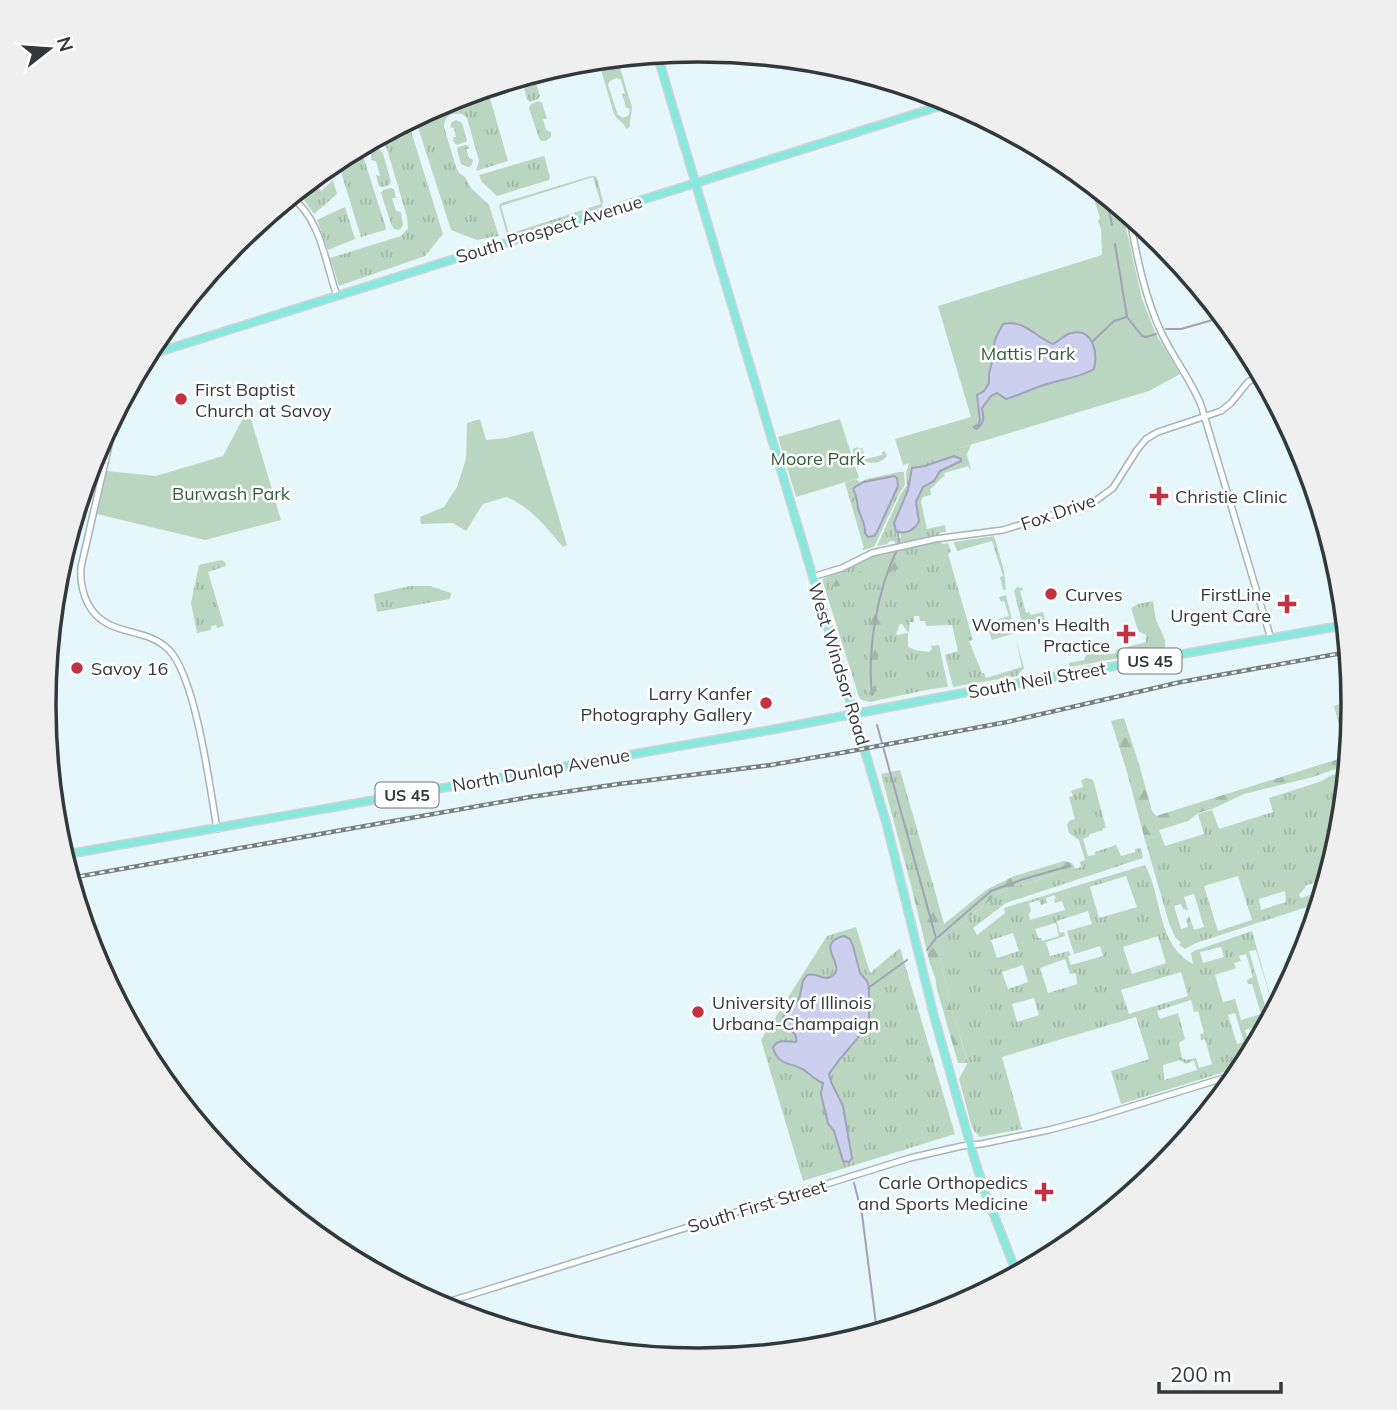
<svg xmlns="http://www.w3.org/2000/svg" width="1397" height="1410" viewBox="0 0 1397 1410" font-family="Mulish,sans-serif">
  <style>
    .grass { fill: url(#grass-tufts); fill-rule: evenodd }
    .forest { fill: url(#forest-firs) }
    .cemetery { fill: url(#cemetery-stones) }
    .park { fill: #bad6c0 }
    .water { fill: #cdcfef; stroke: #9fa2b9; stroke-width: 2 }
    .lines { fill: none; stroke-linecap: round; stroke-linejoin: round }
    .stream { stroke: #9fa2b9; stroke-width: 2 }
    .minor-casing { stroke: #a5b4b9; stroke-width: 8 }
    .major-casing { stroke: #d2d3d4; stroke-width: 10 }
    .minor { stroke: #fff; stroke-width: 5 }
    .major { stroke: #86e8de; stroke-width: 7 }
    .rail-casing { stroke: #758082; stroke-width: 4.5 }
    .rail { stroke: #fff; stroke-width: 2; stroke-dasharray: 5; stroke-linecap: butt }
    .poi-dot { fill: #c23243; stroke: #fff; stroke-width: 2.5 }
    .labels { text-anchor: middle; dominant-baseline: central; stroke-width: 5; stroke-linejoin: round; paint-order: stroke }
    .shield { fill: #fff; stroke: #707476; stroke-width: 2 }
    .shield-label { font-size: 16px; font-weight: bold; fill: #33393b }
    .street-label { font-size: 18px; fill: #33393b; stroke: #fff }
    .park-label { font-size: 18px; fill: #305e3d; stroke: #fff }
    .poi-label { font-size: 18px; fill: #33393b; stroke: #fff; text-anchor: start }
    .rim { fill: none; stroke: #33393b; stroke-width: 3.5 }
  </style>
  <defs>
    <pattern id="grass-tufts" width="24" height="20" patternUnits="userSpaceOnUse" patternTransform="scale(1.75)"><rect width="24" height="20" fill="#bad6c0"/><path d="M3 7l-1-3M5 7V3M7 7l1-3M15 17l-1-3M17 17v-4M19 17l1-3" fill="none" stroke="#a0b8a6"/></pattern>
    <pattern id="forest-firs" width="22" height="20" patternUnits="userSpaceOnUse" patternTransform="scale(1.75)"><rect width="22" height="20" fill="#bad6c0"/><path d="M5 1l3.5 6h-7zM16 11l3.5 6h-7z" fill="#a0b8a6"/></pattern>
    <pattern id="cemetery-stones" width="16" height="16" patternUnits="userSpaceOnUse" patternTransform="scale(1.75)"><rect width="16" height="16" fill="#bad6c0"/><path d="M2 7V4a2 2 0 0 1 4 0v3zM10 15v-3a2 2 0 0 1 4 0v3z" fill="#a0b8a6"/></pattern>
  </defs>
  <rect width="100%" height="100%" fill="#e6f7fb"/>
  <path class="grass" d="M617,58l15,49c0,7 -3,13 -2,20l-4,2c-2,-7 -9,-9 -12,-15l-16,-54zM617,78l4,2 4,14 -3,-1 4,14 4,2 -1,6 -6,3 -5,-3 -10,-30 2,-4z
    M533,74l7,22 -2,3 -8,3 -3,-2 -4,-16h4l-3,-7z
    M487,88l21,73 -32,10 3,-10 -12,-43 -5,-4c-10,-1 -18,1 -18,13l12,40 3,6 6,4 6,11 18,17 10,31 -22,4 -26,-10 -36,-112 33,-18z
    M539,101l3,2 5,16h-4l3,11 5,2v5l-5,4h-5l-2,-3 -10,-30 2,-4z
    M456,120l6,3 5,17 -1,2 -9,3 -3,-2 -1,-6h3l-2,-9 -4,-1 2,-5z
    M408,121l35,113 -18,22 -86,30 -9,-28 71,-22 7,-8 -1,-11 -20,-68c-4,-7 -7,-8 -15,-8z
    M364,145l-1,4 1,10 22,69 -1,2 -24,7 -24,-78z
    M465,145l4,1v3h-3l3,9 3,1 1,2 -2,5 -3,1 -7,-3 -4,-14 1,-3z
    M377,147l6,6 8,29 -2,3 -7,2 -3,-1 -3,-11 4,1 -4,-15 -5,-1v-10z
    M544,156l6,21 -1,3 -52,16 -15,-14 -3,-7z
    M317,175l6,3 -5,9 3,4 12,-11 4,14 -23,20 -10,-14 -9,-7z
    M591,176h4l2,2 6,23 -1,6 -90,29 -5,-2 -8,-28 2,-3zM593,177l8,27 -92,30 -8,-28z
    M391,188l3,1 2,9h-4l4,13 5,1 2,14 -4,4 -5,-1 -3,-5 -10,-31 2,-3z
    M345,207l10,32 -27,11 -11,-30z
    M971,445l-4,9 4,17 -3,-5 -24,7 1,3c-7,3 -9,10 -15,13l1,6 -8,2 -2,5 6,27 18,-4 1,7 -7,1v2l-43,9 -2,-3h-4l-3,3 -10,2 23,-51 7,-10 -1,-12 4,-13zM954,456l3,7 -17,8 -6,10 -11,6 -7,15 3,19 -16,12 -3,-1 1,5 -2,2 -2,-1v-7l-3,-8 14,-33 4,-21 13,-3z
    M858,447v2l4,-1 4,11 16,-4v-3l3,-1 2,5c-11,12 -22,6 -34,-1v-6z
    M899,472h5l1,13 -5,7 -26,55 -11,3 -1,-1 2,-1 -19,-65 10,-4 5,3 7,-3zM894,476l3,2 1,8 -21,46c-3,-2 -7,-3 -10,-5 -7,-7 -13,-36 -6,-43 4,-4 26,-7 33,-8z
    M994,536l10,35 2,19 -3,-1 -3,-12 3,-1 -11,-35 -35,10 -3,-8v-1z
    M941,541l1,3 6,-1 3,8 -3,3 25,86 -4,1 13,32h2l2,5 36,-11 -6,-28 8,29 -7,8 -64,11 -8,-32 13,-4 -6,-26 -26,1 -1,-5h-5l-1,-5h-5v6h-4l-1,10h-1l-6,-8h-2l-4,10 2,1 10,-2v14l7,3 14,2 3,-3 -1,-3 8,-1 9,42 -17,2 -61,13 -8,-2 -3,-3 -37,-118 54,-24z
    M221,560l4,2 1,4 -18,6 16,54 -7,2 -1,-3 -5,1v4l-14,3 -6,-30 8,-38z
    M410,586h20l21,7 -1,6 -73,13 -3,-18z
    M1017,587l6,1v2l-3,1 6,22 3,-1 2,3 12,-3 2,8 -3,4 -15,4 -4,-7 3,7 -3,-1 -9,-36z
    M1006,595l9,38 -23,7 -6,-17 23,-7 -5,-15 -3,1 -2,-5z
    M1153,601l3,19 9,20v7l-2,3 -93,17 -1,-4 15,-3 2,-5 8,-5 5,5c6,-2 11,-1 17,-2v-3l30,-8v-7l-8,-4 -7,-23 7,-4z
    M900,770l36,125 -24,-6 -31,-115z
    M1347,770l-6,63 -14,45 -22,8v2l-6,7 2,3 22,-7 -4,12 -123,40 -11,6 -6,-4 2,-2 -6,-6 -6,-14 -24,-83 16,-5 4,11 39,-12 -6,-20 14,-4 7,19 54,-17 -4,-14 53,-17 8,-5zM1238,876l14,44 -34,11 -14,-45zM1285,891l1,11 -25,8 -2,-11zM1194,894l10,33 -10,3 -5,-14 -3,4 2,7 -7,2 -7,-23 7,-2 2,5 5,1 -4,-13z
    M1087,778l6,2 1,3 12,45h-3v2l-13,4 -2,3 -5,2 5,17 7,-1v-3l21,-7 5,11 14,-4v-3l6,-1 2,10 -137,45 -33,25 4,7 28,-22 -1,-5 141,-43c17,30 12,81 48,99l-2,-11 3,-2 58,-20 22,79 -18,-60 -7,1 20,68 -1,4 -23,7 7,22 -8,14 -123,38 -10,-33 38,-12 -13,-42 -134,40 20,72 -42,8 -6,-6 -3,-7 -12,-45 9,-17 -17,-55 -13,-58 5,-12 62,-48 28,-7 41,-16 1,3 6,-2 -1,-5 5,-2 -6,-20 -10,-7 -2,-8 2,-4 6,-2 -6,-22 4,-1 -2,-5 12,-4 -2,-7zM1126,876l11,31 -38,11 -9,-31zM1054,895l2,3 -2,1 1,4 7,-2 3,9 -35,10 -1,-6 2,-3 -2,-8 10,-3 2,5 6,-2 -1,-5zM1088,911l4,13 -25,7 7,23 26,-8 3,10 -32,9 -3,-9 3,-1 -2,-4 -19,5 -4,-14 19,-6 -1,-4 -4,1 -3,-12zM1056,923l3,13 -17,5 -1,-3h-3l-3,-9zM1013,933l6,18 -22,7 -6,-18zM1158,936l8,27 -34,11 -9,-27zM1221,947l3,10 -21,6 -3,-11zM1246,954l7,23 -6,3 1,4h4l9,30 -20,6 -6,-21 -12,3 -8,-27 21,-7 -2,-5 7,-2 -2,-5zM1065,959l5,15 6,-1 1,11 -29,9 -8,-25zM1023,965l5,17 -20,7 -6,-17zM1181,972l7,24 -59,18 -8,-24zM1034,998l5,17 -22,7 -5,-18zM1191,1000l3,12 4,-1 6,22 -4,1 1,6 4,-1 7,25 -13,4 -3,-10 -10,2 -4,-2 -3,-15 6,-4 -7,-26 -18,6 -3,-8zM1235,1013l9,29 -7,2 -9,-29zM1180,1060l6,4 8,-3 3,9 -33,10 -1,-15z
    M856,927l14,46 30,-25 55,186 -152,47 -42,-141 66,-104zM853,946l7,27 7,8 3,11 -1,26 -2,6 -10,15 -18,21 -10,14 2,8 12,24 9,52 -9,3 -9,-30 -6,-8 -4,-40 -15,-7 -28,-35 15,1 1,-4 -3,-6v-27l5,-6 4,-18 4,-6c10,-3 9,2 18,3 20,1 7,-21 5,-30z"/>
  <path class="forest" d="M896,558h14l-3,8 -16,5 -5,33 -5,6 3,10 -10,62 3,9 -10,2c0,-13 2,-25 2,-38 1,-26 3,-62 15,-86 3,-5 8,-8 12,-11z
    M873,570v5l-12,6 -27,6v-7l27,-9z
    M1124,718l15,46 13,47 4,5 192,-60 -1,9 -34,12 -69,17 -32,15 -14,4 -10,8 -29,9 2,5 -16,5 -18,-68 -16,-51z
    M1064,861l8,2 2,3 -41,16 -28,7 -62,48 -5,12 13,58 17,56h-10l-21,-74 -2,-12 -5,-13 -18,-75 24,6 8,29 42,-34 28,-14z"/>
  <path class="cemetery" d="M1353,699l-4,46 -4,1 -11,-40z"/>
  <path class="park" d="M1089,185h3l30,25 20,89 14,35 24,40 -31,17 -246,74 -8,-26 76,-22 -33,-111 164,-51 -1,-26 -3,-8 2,-3 -9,-28h-2z
    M248,409l33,111 -76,20 -108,-26 10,-43 49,5 67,-20z
    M480,419l6,21 20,-2 27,-7 34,114 -4,2c-17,-20 -32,-40 -57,-50l-23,7 -17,27 -13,-8 -32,1 -1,-7 24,-10 13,-20 9,-28 1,-36z
    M840,419l19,59 -63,19 -18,-60z"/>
  <path class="water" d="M1011,323c17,1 26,15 42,21 7,-3 11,-10 19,-11 21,-5 26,20 22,36 -15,9 -33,10 -50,16 -13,4 -24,10 -38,14l-9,-6 -6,3 -9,12c2,10 3,15 -6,21l-2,-2 4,-2 2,-5 -3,-25 7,-4 5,-8v-9l4,-16 -1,-6 4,-15 7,-13z
    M954,456l7,3v2l-21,10 -6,10 -11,6 -7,15 3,19c-4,9 -14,14 -23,10l-2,-8 14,-33 4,-22 13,-2z
    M894,476l3,2 1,8 -21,46 -3,4 -6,1 -3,-4c1,-10 -5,-16 -7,-25 -1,-8 -1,-12 -5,-19l2,-2 9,-5z
    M844,936l6,3 3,7 7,27 7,8 2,6v31l-2,6 -10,15 -18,21 -10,14 2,8 12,24 9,52 -3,4 -6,-1 -9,-30 -6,-8 -7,-29 2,-11c-8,-3 -12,-8 -19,-13 -13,-8 -27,-4 -31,-23 6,-9 13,-5 23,-5 2,-8 -4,-11 -11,-15l-2,-10 16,-18 4,-18 4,-6c11,-3 15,6 23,2 21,-9 -19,-33 14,-41z"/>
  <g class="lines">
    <path class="stream" d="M1107,197l2,3 -1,6 4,19
      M1115,244l12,73 15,19 4,1 10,-3
      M1166,329h15l42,-12
      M1092,342l22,-21 12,-4
      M898,532l1,13
      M872,695c-5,-44 5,-105 25,-145
      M877,725l59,213 -9,12
      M938,937l53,-46 33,-12 45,-13
      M868,988l39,-28
      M854,1183l8,31 15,118"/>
    <defs>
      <path id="minor" d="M291,197c30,22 34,65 46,99
        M1129,215c8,41 15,81 33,119 12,25 29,46 39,71l70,234
        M112,420l-3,25 -28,122c-1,13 1,25 7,37 19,35 57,21 81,46 27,28 41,138 48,179
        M812,577l30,-9 30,-15 63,-14 68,-9 91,-28 19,-14 24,-38 9,-11 12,-7 63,-21 10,-8 17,-21 13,-7
        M438,1305l472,-147 52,-12 19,-2 68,-14 45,-12 146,-45"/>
      <path id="major" d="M657,54l229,768 48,194 39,138 12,38 32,82
        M146,356l807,-254
        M63,855l713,-126 176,-34 393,-70"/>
    </defs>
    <use href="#minor" class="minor-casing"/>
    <use href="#major" class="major-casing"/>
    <use href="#minor" class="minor"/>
    <use href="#major" class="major"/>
    <defs>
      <path id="rail" d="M70,878l460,-81 89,-13 152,-19 75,-13 161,-30 174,-40 167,-30"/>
    </defs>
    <use href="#rail" class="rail-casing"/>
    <use href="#rail" class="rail"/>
  </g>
  <g class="poi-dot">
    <circle cx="181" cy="399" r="7"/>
    <path d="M1155.5 485.5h7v7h7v7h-7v7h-7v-7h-7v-7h7z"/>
    <circle cx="1051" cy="594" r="7"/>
    <path d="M1283.5 593.5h7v7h7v7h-7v7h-7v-7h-7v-7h7z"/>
    <path d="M1122.5 623.5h7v7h7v7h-7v7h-7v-7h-7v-7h7z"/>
    <circle cx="77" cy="668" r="7"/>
    <circle cx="766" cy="703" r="7"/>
    <circle cx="698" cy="1012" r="7"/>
    <path d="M1040.5 1181.5h7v7h7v7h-7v7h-7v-7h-7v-7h7z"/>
  </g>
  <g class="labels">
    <g class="shield">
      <rect x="1118.5" y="648.5" width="63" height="25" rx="5"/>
      <rect x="375.5" y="782.5" width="63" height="25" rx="5"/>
    </g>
    <g class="shield-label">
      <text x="1150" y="661">US 45</text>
      <text x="407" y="795">US 45</text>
    </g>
    <g class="street-label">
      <text transform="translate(549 229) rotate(-17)">South Prospect Avenue</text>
      <text transform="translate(1058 512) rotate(-19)">Fox Drive</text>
      <text transform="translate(839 664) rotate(73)">West Windsor Road</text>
      <text transform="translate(1037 680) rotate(-10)">South Neil Street</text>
      <text transform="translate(541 770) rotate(-10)">North Dunlap Avenue</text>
      <text transform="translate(757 1206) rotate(-17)">South First Street</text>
    </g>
    <g class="park-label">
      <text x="1028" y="353">Mattis Park</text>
      <text x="818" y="458">Moore Park</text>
      <text x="231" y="493">Burwash Park</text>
    </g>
    <g class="poi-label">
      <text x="195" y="389">First Baptist<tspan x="195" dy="21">Church at Savoy</tspan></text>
      <text x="1175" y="496">Christie Clinic</text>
      <text x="1065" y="594">Curves</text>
      <text x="1271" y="594" text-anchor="end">FirstLine<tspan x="1271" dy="21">Urgent Care</tspan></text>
      <text x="1110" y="624" text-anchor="end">Women's Health<tspan x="1110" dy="21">Practice</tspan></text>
      <text x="91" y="668">Savoy 16</text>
      <text x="752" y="693" text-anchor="end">Larry Kanfer<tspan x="752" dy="21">Photography Gallery</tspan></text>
      <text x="712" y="1002">University of Illinois<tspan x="712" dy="21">Urbana-Champaign</tspan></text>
      <text x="1028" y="1182" text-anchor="end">Carle Orthopedics<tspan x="1028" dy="21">and Sports Medicine</tspan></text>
    </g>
  </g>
  <path d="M0 0H1397V1410H0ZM698 62H699A642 642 0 0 1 1341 704V706A642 642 0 0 1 699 1348H698A642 642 0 0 1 56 706V704A642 642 0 0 1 698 62Z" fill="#efefef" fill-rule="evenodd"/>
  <path class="rim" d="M698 62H699A642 642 0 0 1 1341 704V706A642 642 0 0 1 699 1348H698A642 642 0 0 1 56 706V704A642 642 0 0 1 698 62Z"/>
  <g transform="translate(49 49) rotate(73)" stroke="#ffffff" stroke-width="5" paint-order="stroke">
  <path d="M0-5L12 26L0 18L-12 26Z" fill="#33393b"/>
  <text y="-10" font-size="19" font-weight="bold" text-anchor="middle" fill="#33393b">N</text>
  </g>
  <path d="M1159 1382v10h122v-10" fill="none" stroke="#33393b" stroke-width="3.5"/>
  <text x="1170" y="1382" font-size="21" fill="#33393b" stroke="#ffffff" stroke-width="5" paint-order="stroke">200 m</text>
</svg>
